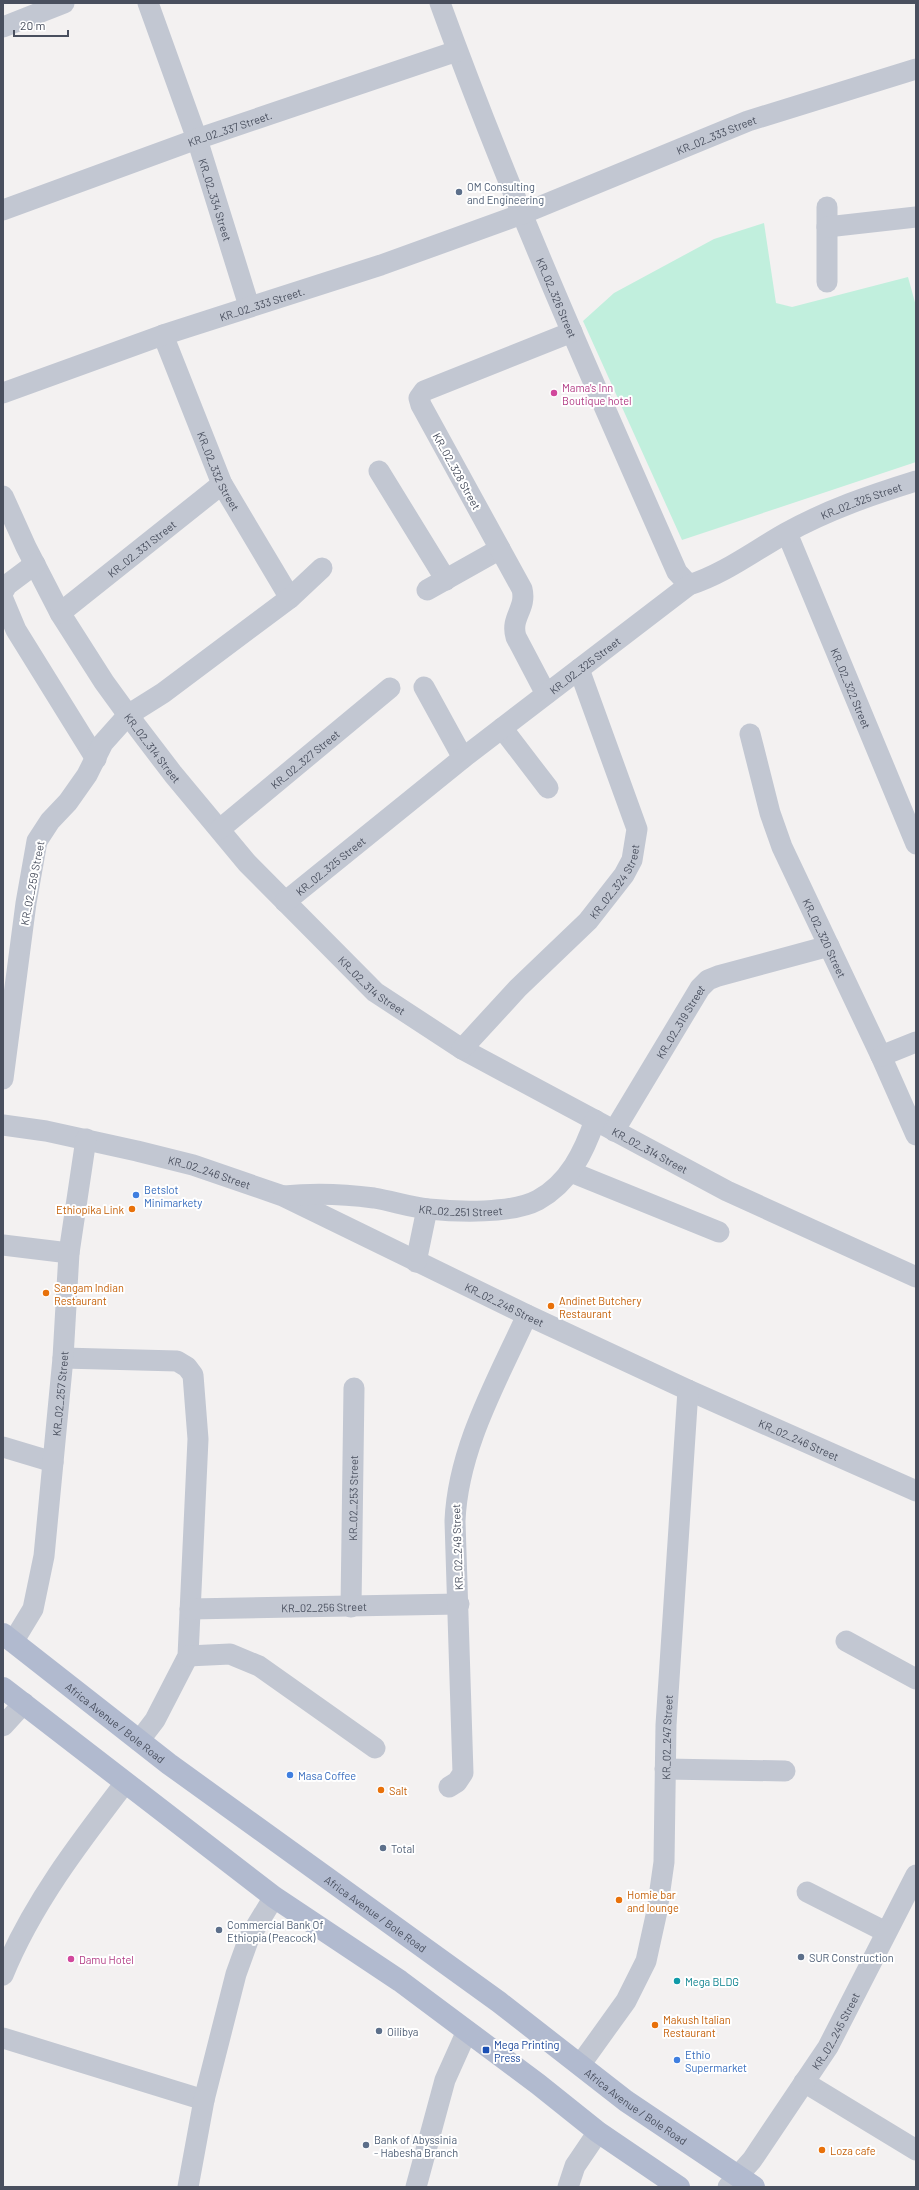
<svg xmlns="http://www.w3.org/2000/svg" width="919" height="2190" viewBox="0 0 919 2190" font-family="Barlow,sans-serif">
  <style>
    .green { fill: #c1efdd }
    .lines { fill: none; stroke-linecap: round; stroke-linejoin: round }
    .minor { stroke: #c2c7d2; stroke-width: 21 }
    .major { stroke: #b1bacf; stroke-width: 22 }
    .service-dot { fill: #5c6f8a; stroke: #fff; stroke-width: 1.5 }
    .hotel-dot { fill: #d1479c; stroke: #fff; stroke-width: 1.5 }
    .shop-dot { fill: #3f7fe0; stroke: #fff; stroke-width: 1.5 }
    .food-dot { fill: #e8710a; stroke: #fff; stroke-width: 1.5 }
    .culture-dot { fill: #0f9aa8; stroke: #fff; stroke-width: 1.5 }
    .transit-dot { fill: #1a4fb4; stroke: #fff; stroke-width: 1.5 }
    .labels { text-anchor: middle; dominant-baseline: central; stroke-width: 4; stroke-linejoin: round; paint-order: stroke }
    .street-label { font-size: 11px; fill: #494f5e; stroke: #fff }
    .service-label { font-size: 11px; fill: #4e5e75; stroke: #fff; text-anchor: start }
    .hotel-label { font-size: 11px; fill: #b23c85; stroke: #fff; text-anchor: start }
    .shop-label { font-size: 11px; fill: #366cbe; stroke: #fff; text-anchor: start }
    .food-label { font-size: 11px; fill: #c56008; stroke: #fff; text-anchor: start }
    .culture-label { font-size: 11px; fill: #0d838f; stroke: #fff; text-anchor: start }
    .transit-label { font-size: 11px; fill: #164399; stroke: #fff; text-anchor: start }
  </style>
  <rect width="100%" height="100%" fill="#f3f1f1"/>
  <path class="green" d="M764,223l12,80 16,4 116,-30 8,29v156l-234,78 -99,-219 31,-28 100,-54z"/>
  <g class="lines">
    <g class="minor">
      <path id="s1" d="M148,3l49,136 52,167"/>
      <path id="s2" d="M440,3c70,193 154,381 237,569l12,13"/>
      <path d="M3,27l61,-24"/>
      <path d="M827,207v75"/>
      <path id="s3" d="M3,210l194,-71 260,-88"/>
      <path d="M827,227l89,-10"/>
      <path id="s4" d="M163,335l59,149 68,114"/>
      <path id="s5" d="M3,393l160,-58 218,-70 141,-51 226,-93 168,-52"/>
      <path d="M379,471l67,109"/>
      <path id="s6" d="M3,496l23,51 34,66 44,69 24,33 45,59 74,89 128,129 87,57 265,142 189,86"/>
      <path id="s7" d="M787,533l129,311"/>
      <path d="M427,590l73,-41"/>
      <path d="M3,592l4,-7 28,-21"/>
      <path d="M3,599l13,31 80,129"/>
      <path id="s8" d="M60,613l162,-129"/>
      <path d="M424,687l39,71"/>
      <path d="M546,694l-30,-57c-6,-20 11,-28 6,-48l-101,-184 -2,-7 5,-7 148,-59"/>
      <path d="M502,728l46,60"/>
      <path id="s9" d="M750,734l20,79 12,34 99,209 35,79"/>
      <path id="s10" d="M220,829l170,-141"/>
      <path id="s11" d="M285,902l178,-144 226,-173c35,-11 65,-34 97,-52 41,-23 85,-38 130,-52"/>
      <path id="s12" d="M462,1049l56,-61 70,-67 36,-46 8,-15 5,-31 -58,-160"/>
      <path d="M881,1056l35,-14"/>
      <path d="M3,1079l23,-176 11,-62 13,-20 18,-19 19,-27 16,-32 25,-28 35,-22 127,-95 32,-30"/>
      <path id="s13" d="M3,1125l43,6 91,20 56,14 90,31 244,119 161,75 228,101"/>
      <path id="s14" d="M614,1131l86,-143 8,-8 10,-4 111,-30"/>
      <path d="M571,1172l148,60"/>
      <path id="s15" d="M284,1196c30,-3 60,-2 90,2 18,3 36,9 54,11 30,3 84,5 110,-9 31,-17 46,-48 57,-80"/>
      <path d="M3,1245l66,8"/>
      <path d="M416,1262l11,-53"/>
      <path d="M63,1358l114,3 10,6 6,8 5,64 -10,217 -33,64 -16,21"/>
      <path d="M3,1447l50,15"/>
      <path id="s16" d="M351,1607l3,-219"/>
      <path id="s17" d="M190,1609l269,-5"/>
      <path d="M846,1641l70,38"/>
      <path id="s18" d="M13,1642l20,-33 11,-53 19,-198 6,-105 17,-114"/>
      <path d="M188,1656l42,-2 29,12 116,82"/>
      <path d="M3,1726l21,-23"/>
      <path d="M665,1769l120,2"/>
      <path d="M449,1787l8,-5 6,-9 -8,-252c3,-73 42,-140 72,-206"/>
      <path d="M807,1892l79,40"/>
      <path d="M3,1975c29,-71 76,-132 122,-192"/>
      <path d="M3,2038l201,62"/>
      <path id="s19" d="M580,2065l46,-64 20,-40 11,-50 7,-49 2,-137 22,-335"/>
      <path d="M804,2082l112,68"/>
      <path d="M188,2187l16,-87 32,-126 13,-36 25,-41"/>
      <path d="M416,2187l29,-107 22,-49"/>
      <path d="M568,2187l7,-21 23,-34"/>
      <path id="s20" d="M728,2187l24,-27 76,-113 88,-172"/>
    </g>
    <g class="major">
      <path id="s21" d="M3,1634l166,130 330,238 127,99 128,86"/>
      <path d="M3,1688l271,209 126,84 138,103 60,48 81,55"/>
    </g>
  </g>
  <g class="service-dot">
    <circle cx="459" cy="192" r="4"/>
    <circle cx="383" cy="1848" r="4"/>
    <circle cx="219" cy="1930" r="4"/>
    <circle cx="801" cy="1957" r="4"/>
    <circle cx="379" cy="2031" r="4"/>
    <circle cx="366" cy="2145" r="4"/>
  </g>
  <g class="hotel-dot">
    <circle cx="554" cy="393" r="4"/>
    <circle cx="71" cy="1959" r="4"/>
  </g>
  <g class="shop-dot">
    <circle cx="136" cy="1195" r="4"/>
    <circle cx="290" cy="1775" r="4"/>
    <circle cx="677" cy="2060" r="4"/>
  </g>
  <g class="food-dot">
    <circle cx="132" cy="1209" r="4"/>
    <circle cx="46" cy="1293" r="4"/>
    <circle cx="551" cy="1306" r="4"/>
    <circle cx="381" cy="1790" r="4"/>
    <circle cx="619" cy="1900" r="4"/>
    <circle cx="655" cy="2025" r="4"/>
    <circle cx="822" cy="2150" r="4"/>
  </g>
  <circle class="culture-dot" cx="677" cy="1981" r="4"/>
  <rect class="transit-dot" x="482" y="2046" width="8" height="8" rx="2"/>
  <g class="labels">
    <g class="street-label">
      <text stroke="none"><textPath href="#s3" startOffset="241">KR_02_337 Street.</textPath></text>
      <text stroke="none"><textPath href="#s5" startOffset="759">KR_02_333 Street</textPath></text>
      <text stroke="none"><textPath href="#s1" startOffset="208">KR_02_334 Street</textPath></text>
      <text stroke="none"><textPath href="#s2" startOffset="317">KR_02_326 Street</textPath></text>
      <text stroke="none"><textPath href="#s5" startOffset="274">KR_02_333 Street.</textPath></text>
      <text stroke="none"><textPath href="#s4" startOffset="147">KR_02_332 Street</textPath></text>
      <text transform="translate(457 471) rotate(61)">KR_02_328 Street</text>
      <text stroke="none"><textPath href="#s11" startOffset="706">KR_02_325 Street</textPath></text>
      <text stroke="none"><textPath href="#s8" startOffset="104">KR_02_331 Street</textPath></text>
      <text stroke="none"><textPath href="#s11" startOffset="382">KR_02_325 Street</textPath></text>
      <text stroke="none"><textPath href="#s7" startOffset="168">KR_02_322 Street</textPath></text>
      <text stroke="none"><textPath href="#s6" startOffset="294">KR_02_314 Street</textPath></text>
      <text stroke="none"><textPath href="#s10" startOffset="110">KR_02_327 Street</textPath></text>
      <text stroke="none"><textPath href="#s11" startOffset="58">KR_02_325 Street</textPath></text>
      <text stroke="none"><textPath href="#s12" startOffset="228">KR_02_324 Street</textPath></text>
      <text transform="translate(32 883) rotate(-79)">KR_02_259 Street</text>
      <text stroke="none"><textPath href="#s9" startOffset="218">KR_02_320 Street</textPath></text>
      <text stroke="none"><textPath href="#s6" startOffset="618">KR_02_314 Street</textPath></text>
      <text stroke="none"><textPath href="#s14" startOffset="128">KR_02_319 Street</textPath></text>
      <text stroke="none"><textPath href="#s6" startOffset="942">KR_02_314 Street</textPath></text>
      <text stroke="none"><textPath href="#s13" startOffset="212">KR_02_246 Street</textPath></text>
      <text stroke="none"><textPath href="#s15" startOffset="178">KR_02_251 Street</textPath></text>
      <text stroke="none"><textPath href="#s13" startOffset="536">KR_02_246 Street</textPath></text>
      <text stroke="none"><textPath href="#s18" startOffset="256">KR_02_257 Street</textPath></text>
      <text stroke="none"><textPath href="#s13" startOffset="860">KR_02_246 Street</textPath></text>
      <text stroke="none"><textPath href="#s16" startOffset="109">KR_02_253 Street</textPath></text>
      <text transform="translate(457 1547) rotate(-92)">KR_02_249 Street</text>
      <text stroke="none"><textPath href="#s17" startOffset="134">KR_02_256 Street</textPath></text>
      <text stroke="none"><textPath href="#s21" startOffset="143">Africa Avenue / Bole Road</textPath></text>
      <text stroke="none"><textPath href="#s19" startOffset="349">KR_02_247 Street</textPath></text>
      <text stroke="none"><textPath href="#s21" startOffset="466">Africa Avenue / Bole Road</textPath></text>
      <text stroke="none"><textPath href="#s20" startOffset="190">KR_02_245 Street</textPath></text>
      <text stroke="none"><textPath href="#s21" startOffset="790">Africa Avenue / Bole Road</textPath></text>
    </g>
    <g class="service-label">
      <text x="467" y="186">OM Consulting<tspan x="467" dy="13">and Engineering</tspan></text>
      <text x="391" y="1848">Total</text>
      <text x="227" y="1924">Commercial Bank Of<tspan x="227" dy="13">Ethiopia (Peacock)</tspan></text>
      <text x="809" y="1957">SUR Construction</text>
      <text x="387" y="2031">Oilibya</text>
      <text x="374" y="2139">Bank of Abyssinia<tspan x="374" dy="13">- Habesha Branch</tspan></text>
    </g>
    <g class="hotel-label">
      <text x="562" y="387">Mama's Inn<tspan x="562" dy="13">Boutique hotel</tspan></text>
      <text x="79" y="1959">Damu Hotel</text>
    </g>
    <g class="shop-label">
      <text x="144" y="1189">Betslot<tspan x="144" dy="13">Minimarkety</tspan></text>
      <text x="298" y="1775">Masa Coffee</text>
      <text x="685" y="2054">Ethio<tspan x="685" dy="13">Supermarket</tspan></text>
    </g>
    <g class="food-label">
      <text x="124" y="1209" text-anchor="end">Ethiopika Link</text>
      <text x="54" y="1287">Sangam Indian<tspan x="54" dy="13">Restaurant</tspan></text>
      <text x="559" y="1300">Andinet Butchery<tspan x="559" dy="13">Restaurant</tspan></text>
      <text x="389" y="1790">Salt</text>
      <text x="627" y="1894">Homie bar<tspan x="627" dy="13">and lounge</tspan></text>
      <text x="663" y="2019">Makush Italian<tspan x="663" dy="13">Restaurant</tspan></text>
      <text x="830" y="2150">Loza cafe</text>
    </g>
    <g class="culture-label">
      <text x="685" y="1981">Mega BLDG</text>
    </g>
    <g class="transit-label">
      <text x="494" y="2044">Mega Printing<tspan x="494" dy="13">Press</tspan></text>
    </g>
  </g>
  <rect width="919" height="2190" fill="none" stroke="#494f5e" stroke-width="8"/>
  <path d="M14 30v6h54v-6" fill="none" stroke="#494f5e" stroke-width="2"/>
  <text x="20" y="30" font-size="12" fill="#494f5e" stroke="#ffffff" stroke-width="3" paint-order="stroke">20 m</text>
</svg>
